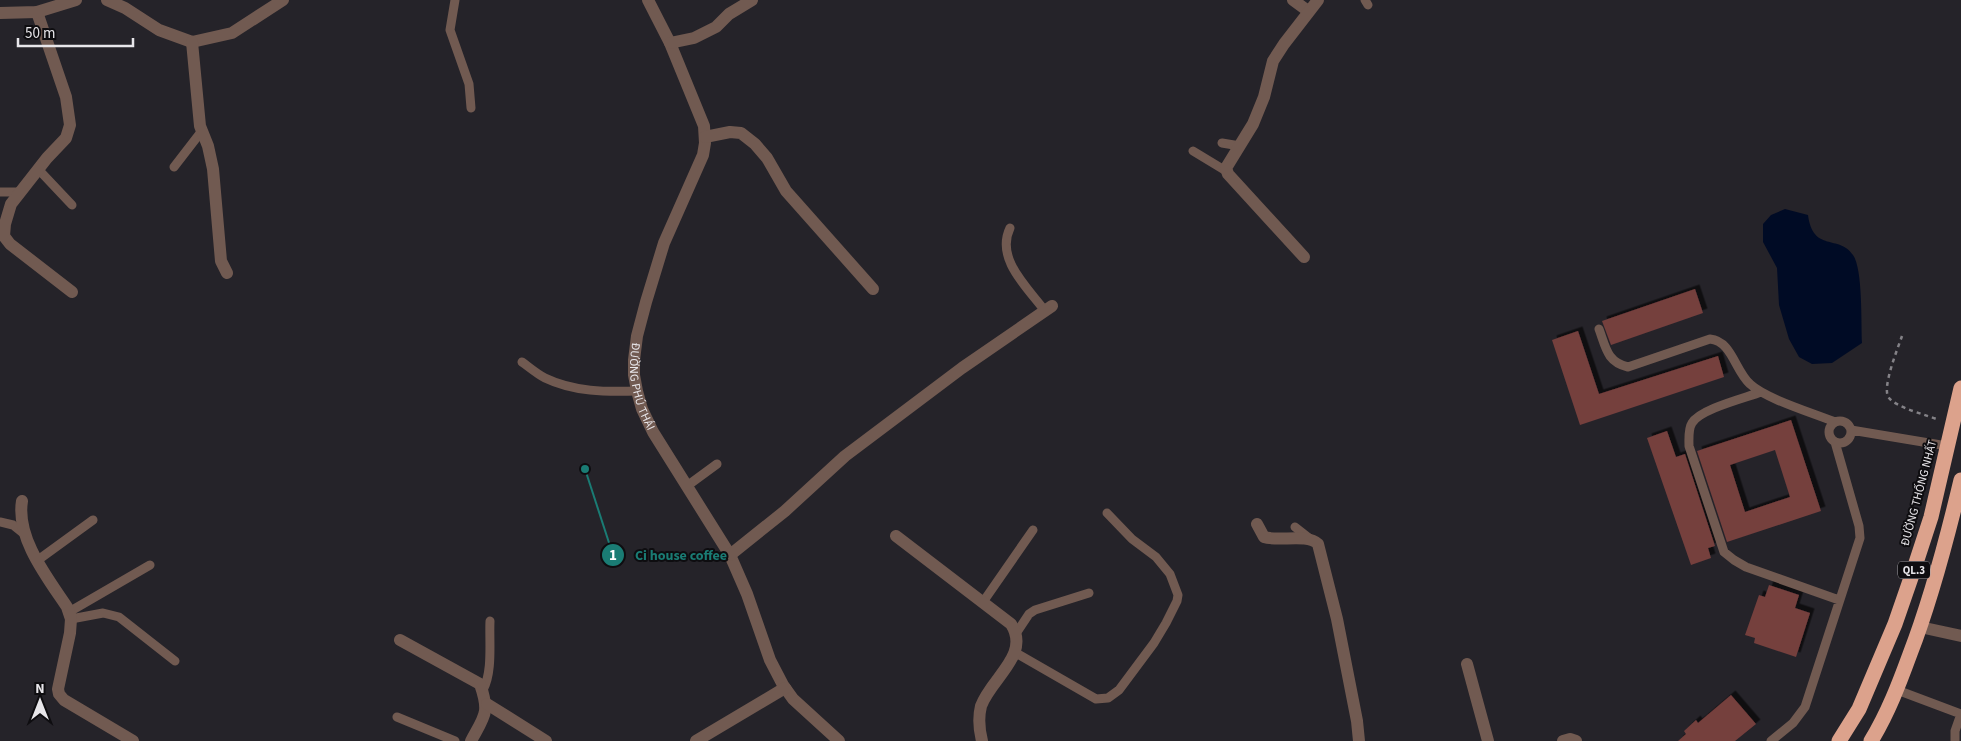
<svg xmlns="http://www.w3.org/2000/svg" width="1961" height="741" viewBox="0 0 1961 741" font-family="'Source Sans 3',sans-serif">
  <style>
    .water { fill: #000b25 }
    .building { fill: #753f3d; fill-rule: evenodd; filter: url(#shadow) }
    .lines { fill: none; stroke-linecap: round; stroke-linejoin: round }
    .path { stroke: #848287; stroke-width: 2.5; stroke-dasharray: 4 4; stroke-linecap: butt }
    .lane { stroke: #715a51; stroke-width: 9 }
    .street { stroke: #715a51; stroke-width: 12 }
    .highway { stroke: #dca28c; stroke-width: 15 }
    .labels { text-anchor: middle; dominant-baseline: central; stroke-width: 4; stroke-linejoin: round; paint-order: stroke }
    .shield { fill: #0e0d10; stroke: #a7a5a9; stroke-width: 1 }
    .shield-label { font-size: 11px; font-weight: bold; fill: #e8e6ea }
    .street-label { font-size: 12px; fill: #e8e6ea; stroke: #0e0d10 }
    .leader { fill: none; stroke: #1a7c74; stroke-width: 2 }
    .callout-dot { fill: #1a7c74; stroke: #0e0d10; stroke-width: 2 }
    .mark-label { font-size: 15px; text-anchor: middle; font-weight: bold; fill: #fff }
    .callout-label { font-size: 14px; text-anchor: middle; font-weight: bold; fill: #1a7c74; stroke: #0e0d10; stroke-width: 4; stroke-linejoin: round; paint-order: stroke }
  </style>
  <defs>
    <filter id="shadow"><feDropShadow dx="4.5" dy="-4.5" stdDeviation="0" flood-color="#0009"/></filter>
  </defs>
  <rect width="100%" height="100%" fill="#252329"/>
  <path class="water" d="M1785,209l23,6c5,38 31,19 45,40 10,14 8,69 9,88l-30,20 -20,1 -13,-7 -10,-18 -10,-34 -2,-37 -14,-26v-18l8,-9z"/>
  <path class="building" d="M1695,289l8,24 -92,32 -9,-24z
    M1578,331l21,63 119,-38 6,21 -144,48 -28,-85z
    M1791,420l30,91 -94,31 -30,-91zM1775,450l15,47 -45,15 -15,-47z
    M1667,431l9,26 9,-3 30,92 -7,2 3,10 -20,7 -44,-127z
    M1769,585l30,10 -4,13 15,5 -14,44 -42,-14 1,-5 -10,-3 14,-40 6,2z
    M1731,695l25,29 -21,17h-57l8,-7 -2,-3 12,-11 2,3z"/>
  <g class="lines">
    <path class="path" d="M1902,336c-4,12 -21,53 -13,62 8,10 38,17 50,22"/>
    <path class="lane" d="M455,0l-5,30 19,54 2,24
      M1365,0l3,5
      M1222,143l18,3
      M1193,151l33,20
      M174,167l27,-35
      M38,169l34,36
      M0,192h19
      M1010,228c-15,31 18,60 35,83
      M1599,329c7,19 8,33 29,38l82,-28c22,2 25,32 40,45 16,15 63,29 85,38
      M522,362c7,5 15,12 23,16 29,14 61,14 92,13
      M1761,392c-16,6 -61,17 -69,31 -4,6 -3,16 -3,23l35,106 10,8 12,7 93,33
      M1829 432a11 11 0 1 1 22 0a11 11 0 1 1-22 0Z
      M1851,430l96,16
      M687,486l30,-22
      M0,522l13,3 10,8
      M1295,527l14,11
      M38,560l55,-40
      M983,602l50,-72
      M69,612l81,-47
      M71,619l32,-6 16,4 56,44
      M1017,632l12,-18 6,-4 54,-17
      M1016,653l80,46 12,-1 11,-8 35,-47 12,-20 11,-22 1,-6 -8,-21 -14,-17 -24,-18 -25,-26
      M483,690c10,-19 6,-48 7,-69
      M1897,690l64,24
      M397,717l58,24
      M1771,741l22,-18 12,-16 55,-169 -1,-12 -24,-84
      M1955,741v-10l6,-17"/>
    <g class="street">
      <path d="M107,0l18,8 34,22 33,12 40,-9 51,-33"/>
      <path id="s1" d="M648,0l22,43 34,83 1,17 -2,12 -39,88 -18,59 -9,34 -3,24v15l3,16 5,18 11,23 77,123 17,39 23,66 13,25 10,14 46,42"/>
      <path d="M1293,0l15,11"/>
      <path d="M37,12l29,85 4,28 -4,13 -19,20 -36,46 -6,20 -1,12 6,8 62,48"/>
      <path d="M0,13l37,-1 39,-12"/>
      <path d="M192,42l8,84 8,20 5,23 8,92 6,12"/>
      <path d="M670,43l24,-5 22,-11 13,-13 23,-14"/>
      <path d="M705,137l25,-5 11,1 14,11 12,14 19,33 87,98"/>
      <path d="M1304,257l-76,-83 -2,-6 27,-44 11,-27 9,-36 11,-17 34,-44"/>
      <path d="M22,501c-6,37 25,76 45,106l4,12 -1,14 -12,56 1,5 5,6 69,41"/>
      <path d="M1257,524l7,13c15,5 43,-4 54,7l19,75 20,102 2,20"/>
      <path d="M896,536l115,88c20,31 -20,54 -30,82 -3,12 -2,23 1,35"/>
      <path d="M730,555l55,-44 60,-55 117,-88 90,-62"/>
      <path d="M1920,627l41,9"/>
      <path d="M400,640l80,44c10,29 5,31 -9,57"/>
      <path d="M1467,664l21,77"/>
      <path d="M487,704l59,37"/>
      <path d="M696,741l89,-53"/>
      <path d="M1563,741l7,-2 6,2"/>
    </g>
    <path class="highway" d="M1839,741l20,-32 36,-85 18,-52 18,-55 30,-129
      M1871,741c17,-28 28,-57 39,-87 22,-57 37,-115 51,-174"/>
  </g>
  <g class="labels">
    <rect class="shield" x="1898" y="561.5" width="32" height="17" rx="4"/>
    <g class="shield-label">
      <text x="1914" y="570">QL.3</text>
    </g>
    <g class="street-label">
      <text stroke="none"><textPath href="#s1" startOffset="412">ĐƯỜNG PHÚ THÁI</textPath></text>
      <text transform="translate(1919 493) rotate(-75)">ĐƯỜNG THỐNG NHẤT</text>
    </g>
  </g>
  <path class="leader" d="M585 469L613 555"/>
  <g class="callout-dot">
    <circle cx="585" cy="469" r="5"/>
    <circle cx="613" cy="555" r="12"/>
  </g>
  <g class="mark-label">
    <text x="613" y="560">1</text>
  </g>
  <g class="callout-label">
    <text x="681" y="560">Ci house coffee</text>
  </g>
  <g transform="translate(40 701)" stroke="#0e0d10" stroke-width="4" paint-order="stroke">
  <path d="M0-4L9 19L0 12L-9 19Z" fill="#e8e6ea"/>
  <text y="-8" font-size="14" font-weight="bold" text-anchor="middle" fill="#e8e6ea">N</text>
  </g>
  <path d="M18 38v8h115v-8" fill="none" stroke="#e8e6ea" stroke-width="2.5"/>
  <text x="25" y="38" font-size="15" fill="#e8e6ea" stroke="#0e0d10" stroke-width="4" paint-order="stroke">50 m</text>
</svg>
